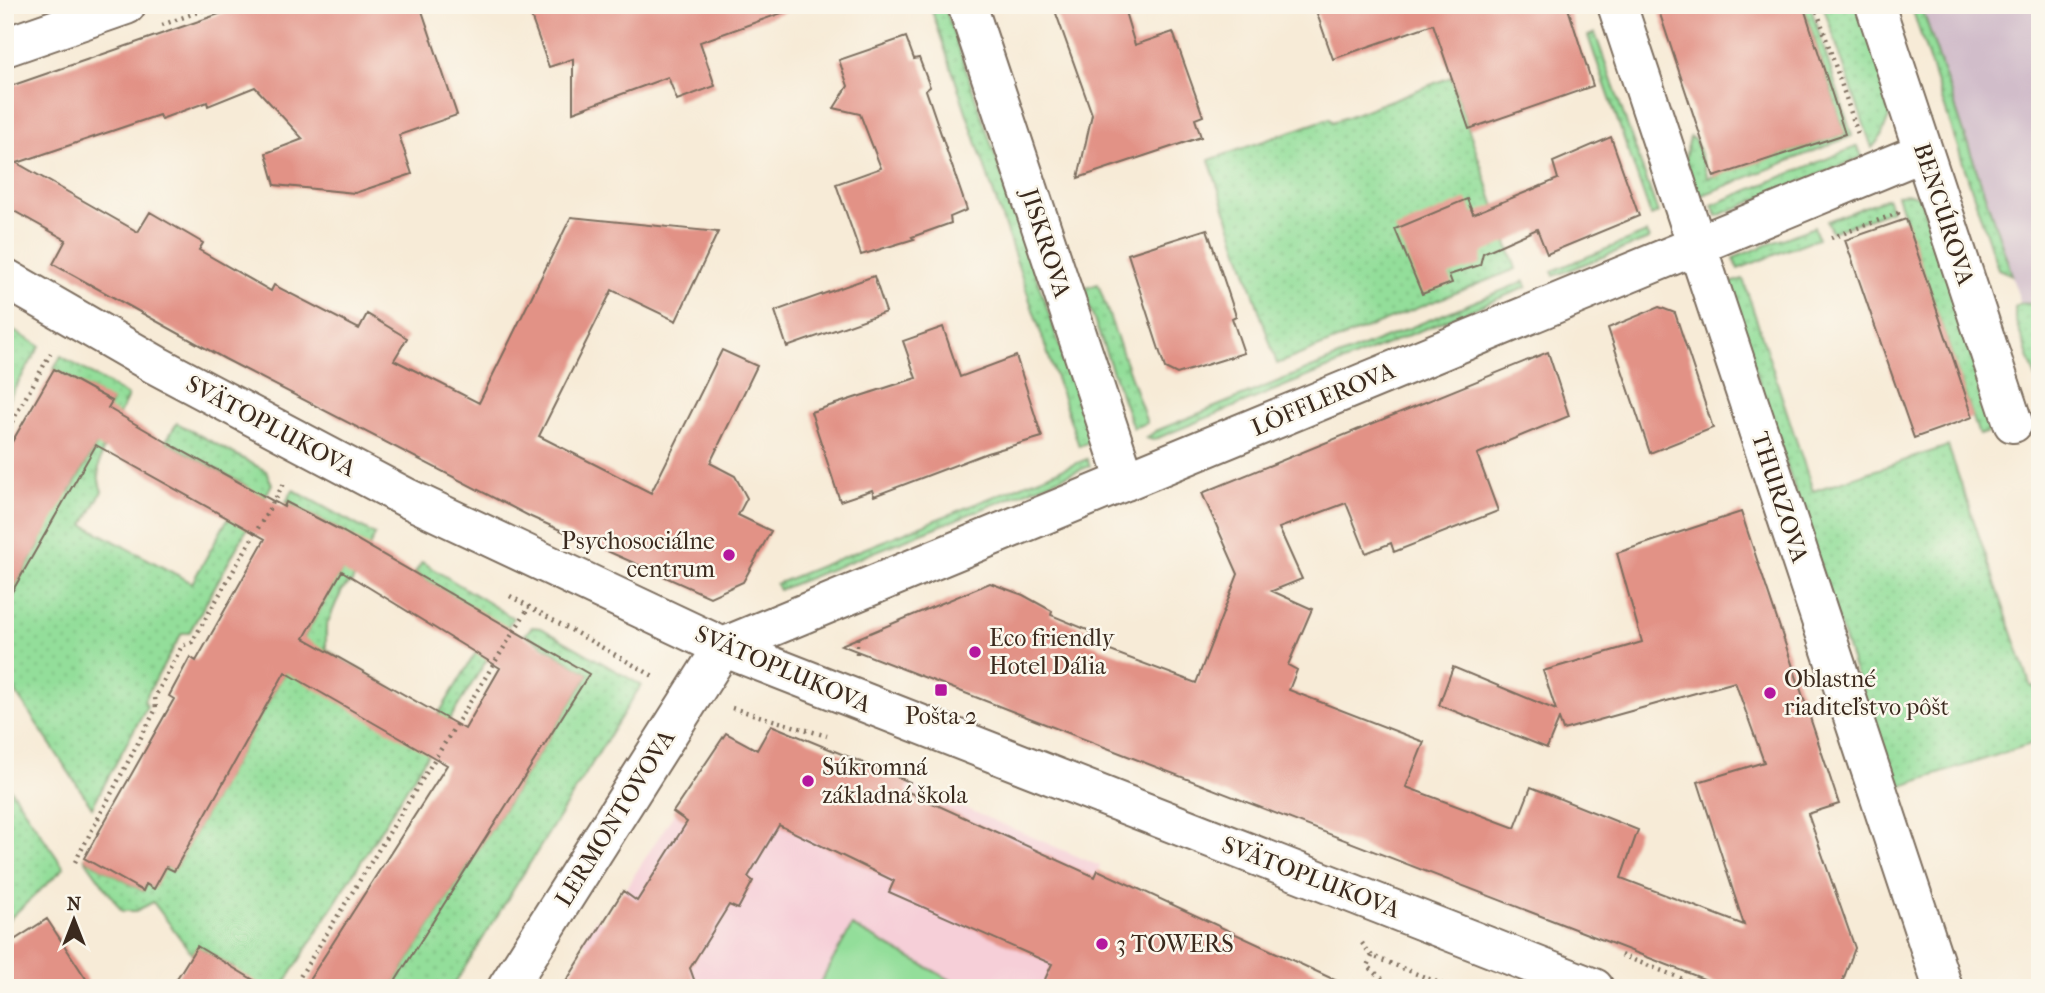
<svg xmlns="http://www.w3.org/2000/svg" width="2045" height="993" viewBox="0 0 2045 993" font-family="'IM FELL French Canon',serif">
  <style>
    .built { fill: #f6cfd8 }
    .railway { fill: #d1bdca }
    .green { fill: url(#green-dots); stroke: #67845c; stroke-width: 2 }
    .pitch { fill: #93de9a; stroke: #67845c; stroke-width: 2 }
    .building { fill: #e29286; fill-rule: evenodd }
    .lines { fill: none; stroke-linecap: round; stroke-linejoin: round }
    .street-casing { stroke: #7d6e5f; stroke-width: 42 }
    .path { stroke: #7d6e5f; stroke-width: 4.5; stroke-dasharray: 2 5; stroke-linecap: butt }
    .street { stroke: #fff; stroke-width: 38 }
    .poi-dot { fill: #b5179e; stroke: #fbf7ec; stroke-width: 2.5 }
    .labels { text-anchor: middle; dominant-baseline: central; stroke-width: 5; stroke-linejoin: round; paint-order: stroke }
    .street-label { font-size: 24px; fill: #3b2a1e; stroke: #fbf7ec }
    .poi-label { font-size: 24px; fill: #3b2a1e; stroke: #fbf7ec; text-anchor: start }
  </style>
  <defs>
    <pattern id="green-dots" width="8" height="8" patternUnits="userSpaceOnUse" patternTransform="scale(1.75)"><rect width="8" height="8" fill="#93de9a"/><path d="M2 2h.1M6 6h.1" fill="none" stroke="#80bf84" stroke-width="1.8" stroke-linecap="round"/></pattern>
  </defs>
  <rect width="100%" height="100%" fill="#fbf7ec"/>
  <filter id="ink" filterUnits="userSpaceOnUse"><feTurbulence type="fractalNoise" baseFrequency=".0143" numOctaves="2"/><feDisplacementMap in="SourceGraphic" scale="14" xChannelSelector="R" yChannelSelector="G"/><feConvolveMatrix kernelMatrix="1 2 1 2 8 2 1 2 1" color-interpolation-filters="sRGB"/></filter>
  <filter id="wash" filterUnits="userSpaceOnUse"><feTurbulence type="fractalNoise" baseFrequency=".00686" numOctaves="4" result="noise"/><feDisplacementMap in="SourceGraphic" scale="28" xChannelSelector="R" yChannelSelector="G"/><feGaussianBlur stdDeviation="1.57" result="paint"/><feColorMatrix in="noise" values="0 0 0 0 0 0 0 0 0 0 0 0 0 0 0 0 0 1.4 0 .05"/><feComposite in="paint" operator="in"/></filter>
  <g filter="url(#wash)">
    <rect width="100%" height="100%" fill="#f7ebd7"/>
    <path class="built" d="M771,725l329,141 -59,122h-479l26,-43 -6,-4 14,-22 8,3 122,-189 31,16z"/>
    <path class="railway" d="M1921,5h119v352l-24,-68z"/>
    <path class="green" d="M930,5h14l148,436 -13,5z
      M1803,5h7l42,131 -154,61 -13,-39 5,-21 5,3 13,38 137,-44z
      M1823,5h40l29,104 -11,28 -9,11z
      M1911,5h10l91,270 -14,-6z
      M1595,33l63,180 -7,3 -63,-180z
      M1451,77l65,192 -239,95 -68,-204 121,-42 2,4 15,-5z
      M1858,146l4,11 -145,59 -5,-11z
      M1910,194l9,3 85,230 -25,8 -82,-240z
      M1887,198l5,12 -60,22 -5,-11z
      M1814,227l4,11 -80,31 -5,-11z
      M1646,233l3,6 -95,37 -2,-5z
      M1743,279l70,212 135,-45 83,241 9,-2v56l-141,46 -8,-6 -164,-497z
      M1525,281l2,6 -374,153 -7,-2 10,-7z
      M1098,284l49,139 -14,5 -50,-139z
      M2021,303l9,1 10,6v80l-25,-71v-12z
      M5,326l35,20 -35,59z
      M61,356l67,40c-12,28 -39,65 -26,95l-18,34 108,58 54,-97 -80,-45 11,-18 89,48 6,13 -83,149h-7l-38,67 3,6 -55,101 -87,-131v-73l33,-56 24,-59 8,4 32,-57 -7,-4 17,-29 -58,-33z
      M1087,459l3,7 -311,124 -3,-6z
      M293,490l82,45 -23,47 -9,7 -7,14 -10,24v21l10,8 102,59 57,-94 -80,-48 7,-11 91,56 -231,370h-56l8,-20 -36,-21 -6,7 -39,-52 -17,9h-14l-38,-53 59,33 3,-7 7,4 13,-21 8,3 168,-300 4,-37 -60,-31z
      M532,627l9,1 100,57 -189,303h-61l198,-314 -64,-40z
      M5,781l59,87 -59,55z"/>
    <path class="pitch" d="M852,926l102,56 -3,6h-134z"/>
    <g id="blocks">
      <path class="building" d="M245,5h175l37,110 -58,20 13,39 -57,19 -80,-8 -9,-32 37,-14 -48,-52 -47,19 -1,-4 -46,17 -2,-4 -142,48 121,69 12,-20 53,31 -4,7 72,41 3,-6 85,44 8,-15 40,24 -13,22 85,43 92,-186 147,15 -42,89 -64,-31 -73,146 112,57 71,-143 35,16 -47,97 25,13 12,22 -9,17 33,16 -28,51 -33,15 -179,-80 -306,-158 -172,-95 13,-24 -61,-34v-118z
        M527,5h262l1,5 -90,32 15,44 -38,14 -9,-23 -95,35v-53l-24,8z
        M1053,5h70l12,40 38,-13 30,84 -8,3 6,18 -123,41 14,-64z
        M1314,5h253l26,81 -124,43 -36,-105 -100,35z
        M1657,5h146l42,129 -131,43z
        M906,37l8,22 5,-1 11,29 -4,3 41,120 -17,7 1,6 -39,14 2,2 -53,16 -25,-71 45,-16 -21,-54 -26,-6 14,-22 -9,-26z
        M1611,137l28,79 -92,38 -10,-25 -54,24 -3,12 -31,10 3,8 -30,11 -27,-65 72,-30 6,15 85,-35 -5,-17z
        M1906,219l67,198 -59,21 -69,-198z
        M1207,229l29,87 -4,2 12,35 -67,21 -12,-6 -37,-114z
        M874,276l12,36 -99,35 -12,-36z
        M1659,307l16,6 38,115 -63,25 -42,-125z
        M943,327l17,50 56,-21 26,81 -55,16 -113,43 -2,-6 -32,11 -29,-89 105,-34 -13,-37z
        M1548,352l21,64 -92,38 21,57 -104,41 -3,-9 -25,10 -20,-50 -67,25 23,51 -30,12 40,18 -24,56 9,5 -8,20 135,52 -18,45 109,41 16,-41 107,43 -17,48 123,47 -46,-143 66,-20 -29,-80 -172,48 -4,-11 -12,29 -108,-43 14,-38 103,43 -13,-39 99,-29 -25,-89 124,-41 98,292 -31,10 47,134 -15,40h-113l-886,-343 149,-62 33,12 29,16 -1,4 39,16 -4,11 110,41 42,-109 -36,-81z
        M54,369l58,32 -4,7 67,39 109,60 2,-5 54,28 249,144 -198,314h-87l143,-223 -162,-93 -111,199 -8,-4 -12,22 -8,-5 -3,7 -59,-33 90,-159 -5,-3 21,-39 6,4 69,-122 -169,-94 -91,159v-150zM342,571l158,97 -35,61 -161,-91z
        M771,725l139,57 -4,9 189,86 3,-7 254,118h-311l11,-24 -163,-72 5,-11 -115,-56 -31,52 5,4 -15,28 -9,-4 -39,63 7,20h-135l61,-97 14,10 50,-79 -14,-10 53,-79 31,17z
        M47,919l45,69h-87v-42z
        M197,946l70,42h-96z"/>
    </g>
  </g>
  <g filter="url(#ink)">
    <use href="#blocks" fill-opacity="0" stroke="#7d6e5f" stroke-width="2"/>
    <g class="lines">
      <defs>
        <path id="street" d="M967,5l159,476
          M1617,5l326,983
          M1875,5l138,418
          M5,47l121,-42
          M5,278l151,87 251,133 316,149 871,341
          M507,988l216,-341 1200,-495"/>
      </defs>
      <use href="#street" class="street-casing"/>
      <path class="path" d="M1815,5l43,129
        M162,25l55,-20
        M1831,238l67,-25 -1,-4
        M5,434l47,-83
        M510,596l145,81
        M857,638v19
        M732,708l95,28
        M2037,749l3,8
        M75,862l81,-153 -1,-12 27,-51 10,-4 94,-162
        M1362,943l10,13 80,32
        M1621,955l85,33
        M1372,956l-4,10 24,22
        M293,988l236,-381"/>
      <use href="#street" class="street"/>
    </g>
  </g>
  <g class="poi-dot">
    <circle cx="729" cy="555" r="7"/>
    <circle cx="975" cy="652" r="7"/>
    <rect x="934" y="683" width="14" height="14" rx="3.5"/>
    <circle cx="1770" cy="693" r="7"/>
    <circle cx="808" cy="781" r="7"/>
    <circle cx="1102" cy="944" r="7"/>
  </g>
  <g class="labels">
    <g class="street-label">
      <text transform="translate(1944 214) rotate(72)">BENCÚROVA</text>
      <text transform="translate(1046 243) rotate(72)">JISKROVA</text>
      <text transform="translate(1323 399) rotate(-23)">LÖFFLEROVA</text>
      <text transform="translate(271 426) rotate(28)">SVÄTOPLUKOVA</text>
      <text transform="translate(1780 497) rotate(72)">THURZOVA</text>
      <text transform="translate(783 669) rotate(23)">SVÄTOPLUKOVA</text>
      <text transform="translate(615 818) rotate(-58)">LERMONTOVOVA</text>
      <text transform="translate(1311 877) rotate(21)">SVÄTOPLUKOVA</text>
    </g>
    <g class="poi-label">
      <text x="715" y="541" text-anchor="end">Psychosociálne<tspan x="715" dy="28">centrum</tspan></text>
      <text x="989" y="638">Eco friendly<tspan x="989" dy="28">Hotel Dália</tspan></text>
      <text x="1784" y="679">Oblastné<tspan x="1784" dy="28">riaditeľstvo pôšt</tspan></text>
      <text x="941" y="716" text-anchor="middle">Pošta 2</text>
      <text x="822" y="767">Súkromná<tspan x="822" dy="28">základná škola</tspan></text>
      <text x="1116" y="944">3 TOWERS</text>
    </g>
  </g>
  <rect width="2045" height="993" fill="none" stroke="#fbf7ec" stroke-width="28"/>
  <g transform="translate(74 920)" stroke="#fbf7ec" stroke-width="5" paint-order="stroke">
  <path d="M0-5L12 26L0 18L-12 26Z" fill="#3b2a1e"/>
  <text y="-10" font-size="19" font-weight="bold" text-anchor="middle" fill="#3b2a1e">N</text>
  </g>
</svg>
